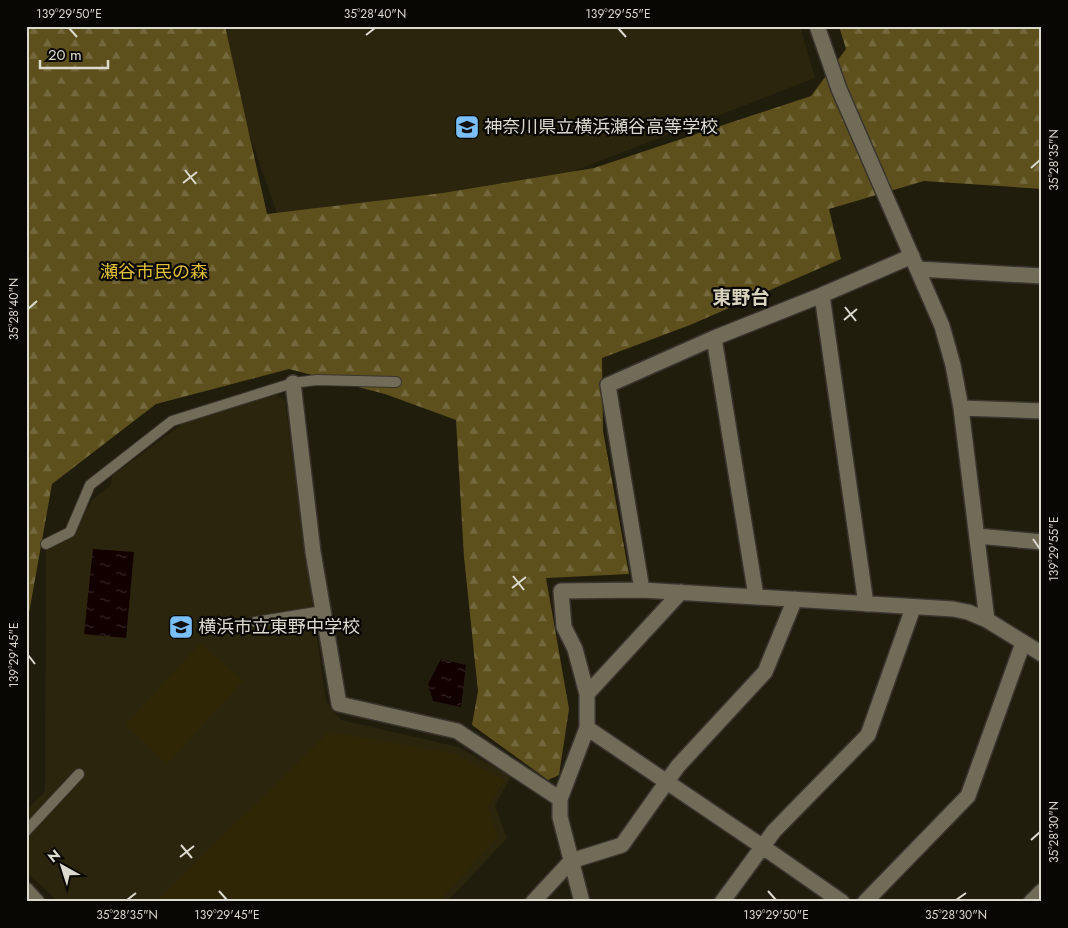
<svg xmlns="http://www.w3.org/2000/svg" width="1068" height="928" viewBox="0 0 1068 928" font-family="Jost,'Noto Sans JP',sans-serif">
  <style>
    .built { fill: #2b250d }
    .green { fill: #2f2605 }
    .forest { fill: url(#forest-firs) }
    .water { fill: url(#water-ripples) }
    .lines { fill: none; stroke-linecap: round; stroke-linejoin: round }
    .lane-casing { stroke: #39352e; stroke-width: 12 }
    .street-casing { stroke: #39352e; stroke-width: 18 }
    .lane { stroke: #716c58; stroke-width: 10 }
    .street { stroke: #716c58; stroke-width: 15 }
    .ticks { fill: none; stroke: #dcdacf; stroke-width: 2 }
    .labels { text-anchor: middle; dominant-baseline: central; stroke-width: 4.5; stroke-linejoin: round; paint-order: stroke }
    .poi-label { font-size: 18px; fill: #dcdacf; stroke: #090703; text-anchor: start }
    .park-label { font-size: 18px; fill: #e0c039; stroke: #090703 }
    .neighbourhood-label { font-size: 19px; font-weight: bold; fill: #d9d3be; stroke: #090703 }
    .neatline { fill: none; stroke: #dcdacf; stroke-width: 2 }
    .ticks-label { font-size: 12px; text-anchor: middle; fill: #dcdacf }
  </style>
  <defs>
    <pattern id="forest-firs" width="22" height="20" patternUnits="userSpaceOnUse" patternTransform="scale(1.25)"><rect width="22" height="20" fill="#5e501d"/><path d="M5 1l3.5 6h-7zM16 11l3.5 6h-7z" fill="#74693d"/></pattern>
    <pattern id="water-ripples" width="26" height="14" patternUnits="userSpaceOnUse" patternTransform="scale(1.25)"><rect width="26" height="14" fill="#120000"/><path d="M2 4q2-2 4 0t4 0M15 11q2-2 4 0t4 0" fill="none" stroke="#342524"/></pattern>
  </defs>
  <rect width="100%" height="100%" fill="#211d0c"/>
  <path class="built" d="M212,26h588l15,52 -254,98 -282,43z
    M276,394l9,7 41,301 15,18 117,27 53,29 -16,30 12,32 -60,64h-388l-33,-30v-61l19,-20 1,-240 26,-15 20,-36 19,-15 1,-9 73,-54z"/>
  <path class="green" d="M201,643l42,38 -76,83 -42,-39z
    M329,732l124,21 52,27 -17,27 10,30 -60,65h-283z"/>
  <path class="forest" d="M26,26h199l42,188 176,-21 151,-25 217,-72 35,-47 -7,-23h203v163l-118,-8 -95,28 12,50 -151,66 -88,33 1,73 26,143 -83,4 23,131 -10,66 -11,5 -76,-55 6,-34 -14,-134 -8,-137 -71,-26 -96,-25 -133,35 -104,80 -26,146z"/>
  <path class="water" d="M93,549l41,3 -8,86 -42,-4z
    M441,659l25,6 -5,42 -28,-6 -5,-17z"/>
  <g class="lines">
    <defs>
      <path id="lane" d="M46,544l24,-12 20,-47 82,-64 121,-38 24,-3 79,2
        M255,622l68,-11
        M26,831l53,-57"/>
      <path id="street" d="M817,26l22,63 103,237 11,39 8,43 26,212 55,34
        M918,269l124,7
        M822,295l44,309
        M714,338l42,258
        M293,383l20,169 26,152 118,27 103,68
        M961,408l81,3
        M977,536l65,6
        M642,590l-34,-205 106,-47 108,-43 90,-39
        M587,694l94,-102
        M587,728l176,119 79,55
        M26,890l11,12
        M533,902l38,-41 51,-16 56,-79 87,-94 30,-73
        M582,902l-22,-85v-18l27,-71v-34l-12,-45 -11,-22 -3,-36 81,-1 311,19 15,3 19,8
        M722,902l52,-71 94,-96 45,-127
        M865,902l103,-106 55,-153
        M1031,902l11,-11"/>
    </defs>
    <use href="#lane" class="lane-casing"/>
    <use href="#street" class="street-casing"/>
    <use href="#lane" class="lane"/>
    <use href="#street" class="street"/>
  </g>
  <path class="ticks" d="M69,28l8,9M618,28l8,9M366,35l9,-7M1031,168l9,-8M185,170l11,14M183,183l14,-11M845,307l11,14M28,309l9,-8M844,320l13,-11M1033,539l7,10M513,576l11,14M512,588l14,-11M28,655l7,9M1031,840l9,-8M181,845l11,13M180,857l14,-11M219,891l8,9M768,891l8,9M127,900l9,-7M956,900l10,-7"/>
  <defs>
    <symbol id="school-square" viewBox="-11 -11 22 22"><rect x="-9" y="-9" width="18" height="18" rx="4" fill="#7abff8" stroke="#090703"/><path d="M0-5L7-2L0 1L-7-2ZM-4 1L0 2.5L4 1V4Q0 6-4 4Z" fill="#111"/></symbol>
  </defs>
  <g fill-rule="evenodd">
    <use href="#school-square" x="453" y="113" width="28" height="28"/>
    <use href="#school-square" x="167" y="613" width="28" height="28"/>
  </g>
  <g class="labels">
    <g class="poi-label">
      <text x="484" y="127">神奈川県立横浜瀬谷高等学校</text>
      <text x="198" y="627">横浜市立東野中学校</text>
    </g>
    <g class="park-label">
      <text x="154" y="272">瀬谷市民の森</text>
    </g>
    <g class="neighbourhood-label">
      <text x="741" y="297">東野台</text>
    </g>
  </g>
  <rect width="1068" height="928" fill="none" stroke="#090703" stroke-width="55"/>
  <g transform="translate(62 866) rotate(321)" stroke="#090703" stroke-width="4" paint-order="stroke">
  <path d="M0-4L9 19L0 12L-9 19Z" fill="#dcdacf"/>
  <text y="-8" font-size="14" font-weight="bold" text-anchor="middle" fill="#dcdacf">N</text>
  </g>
  <path d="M40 60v8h68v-8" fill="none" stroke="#dcdacf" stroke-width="2.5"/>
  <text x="48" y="60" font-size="15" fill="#dcdacf" stroke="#090703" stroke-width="4" paint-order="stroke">20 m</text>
  <rect x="28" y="28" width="1012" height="872" class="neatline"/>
  <g class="ticks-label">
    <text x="69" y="18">139°29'50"E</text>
    <text x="375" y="18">35°28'40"N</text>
    <text x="618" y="18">139°29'55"E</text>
    <text transform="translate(1054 160) rotate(-90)" y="4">35°28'35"N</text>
    <text transform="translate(14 309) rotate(-90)" y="4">35°28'40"N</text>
    <text transform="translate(1054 549) rotate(-90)" y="4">139°29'55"E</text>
    <text transform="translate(14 655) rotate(-90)" y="4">139°29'45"E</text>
    <text transform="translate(1054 832) rotate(-90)" y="4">35°28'30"N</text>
    <text x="127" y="919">35°28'35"N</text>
    <text x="227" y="919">139°29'45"E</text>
    <text x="776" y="919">139°29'50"E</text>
    <text x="956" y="919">35°28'30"N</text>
  </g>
</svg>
